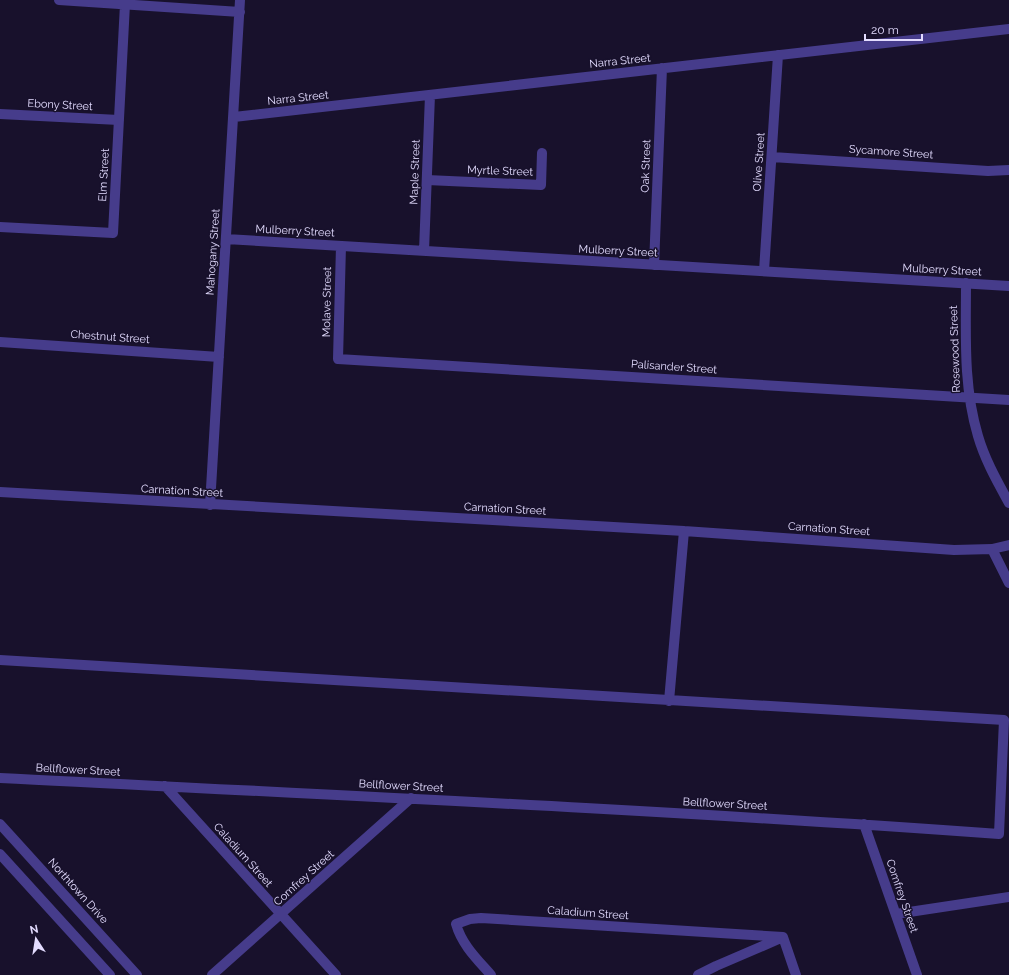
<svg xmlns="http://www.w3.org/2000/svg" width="1009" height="975" viewBox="0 0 1009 975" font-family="Raleway,sans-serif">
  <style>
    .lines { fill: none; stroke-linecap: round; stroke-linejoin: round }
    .minor { stroke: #463c8b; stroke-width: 10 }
    .tertiary { stroke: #463c8b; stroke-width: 10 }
    .labels { text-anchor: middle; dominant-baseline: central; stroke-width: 3; stroke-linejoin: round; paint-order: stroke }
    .street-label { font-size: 11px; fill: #e3dcff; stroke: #18112c }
  </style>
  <rect width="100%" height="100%" fill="#18112c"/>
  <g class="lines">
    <path class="minor" d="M59,0l181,12
      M0,114l119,6
      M234,117l775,-88
      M772,157l216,14 21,-1
      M427,180l114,5 1,-32
      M0,227l113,6 12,-229
      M226,239l783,47
      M341,246l-3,113 671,41
      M424,251l6,-156
      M654,265l8,-197
      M764,271l14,-216
      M966,283c0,52 -3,103 12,153 7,24 19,45 31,67
      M0,342l219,15
      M0,492l684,39 270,19 38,-1 17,-4
      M210,505l30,-505
      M992,549l17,34
      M0,660l1004,60 -5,114c-333,-24 -666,-39 -999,-56
      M669,701l15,-170
      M165,786l171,189
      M864,824l53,151
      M896,914l113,-17
      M783,937l13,38
      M212,975l199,-177
      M491,975c-14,-16 -29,-30 -35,-51l14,-5 11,-1 302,19
      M698,975l18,-9 65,-28"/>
    <path class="tertiary" d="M0,824l137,151
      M0,854l110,121"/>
  </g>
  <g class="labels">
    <g class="street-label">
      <text transform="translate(620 61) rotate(-6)">Narra Street</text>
      <text transform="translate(298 98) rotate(-6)">Narra Street</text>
      <text transform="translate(60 105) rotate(3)">Ebony Street</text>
      <text transform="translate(891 152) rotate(4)">Sycamore Street</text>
      <text transform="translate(759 162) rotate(-86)">Olive Street</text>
      <text transform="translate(646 166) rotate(-88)">Oak Street</text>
      <text transform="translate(500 171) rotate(2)">Myrtle Street</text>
      <text transform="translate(415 172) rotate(-88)">Maple Street</text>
      <text transform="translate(104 175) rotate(-87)">Elm Street</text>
      <text transform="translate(295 231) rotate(3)">Mulberry Street</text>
      <text transform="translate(618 251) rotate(3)">Mulberry Street</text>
      <text transform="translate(213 252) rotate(-86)">Mahogany Street</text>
      <text transform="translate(942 270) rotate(3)">Mulberry Street</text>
      <text transform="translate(327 302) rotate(-89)">Molave Street</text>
      <text transform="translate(110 337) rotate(4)">Chestnut Street</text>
      <text transform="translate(955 349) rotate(-92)">Rosewood Street</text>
      <text transform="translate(674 367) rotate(4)">Palisander Street</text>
      <text transform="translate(182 491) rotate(3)">Carnation Street</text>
      <text transform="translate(505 509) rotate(3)">Carnation Street</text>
      <text transform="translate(829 529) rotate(4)">Carnation Street</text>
      <text transform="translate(78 770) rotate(3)">Bellflower Street</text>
      <text transform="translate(401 786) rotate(3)">Bellflower Street</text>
      <text transform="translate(725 804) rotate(3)">Bellflower Street</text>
      <text transform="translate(243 855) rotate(48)">Caladium Street</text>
      <text transform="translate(304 878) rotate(-42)">Comfrey Street</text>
      <text transform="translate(78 891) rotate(48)">Northtown Drive</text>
      <text transform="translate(902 896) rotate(71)">Comfrey Street</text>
      <text transform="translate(588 913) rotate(4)">Caladium Street</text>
    </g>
  </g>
  <g transform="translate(36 939) rotate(348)" stroke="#18112c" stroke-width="3" paint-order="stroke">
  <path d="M0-3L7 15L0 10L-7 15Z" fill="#e3dcff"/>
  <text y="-6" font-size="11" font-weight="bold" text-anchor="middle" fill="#e3dcff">N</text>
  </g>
  <path d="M865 34v6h57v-6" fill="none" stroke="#e3dcff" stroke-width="2"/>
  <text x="871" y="34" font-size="12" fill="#e3dcff" stroke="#18112c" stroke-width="3" paint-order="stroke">20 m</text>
</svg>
